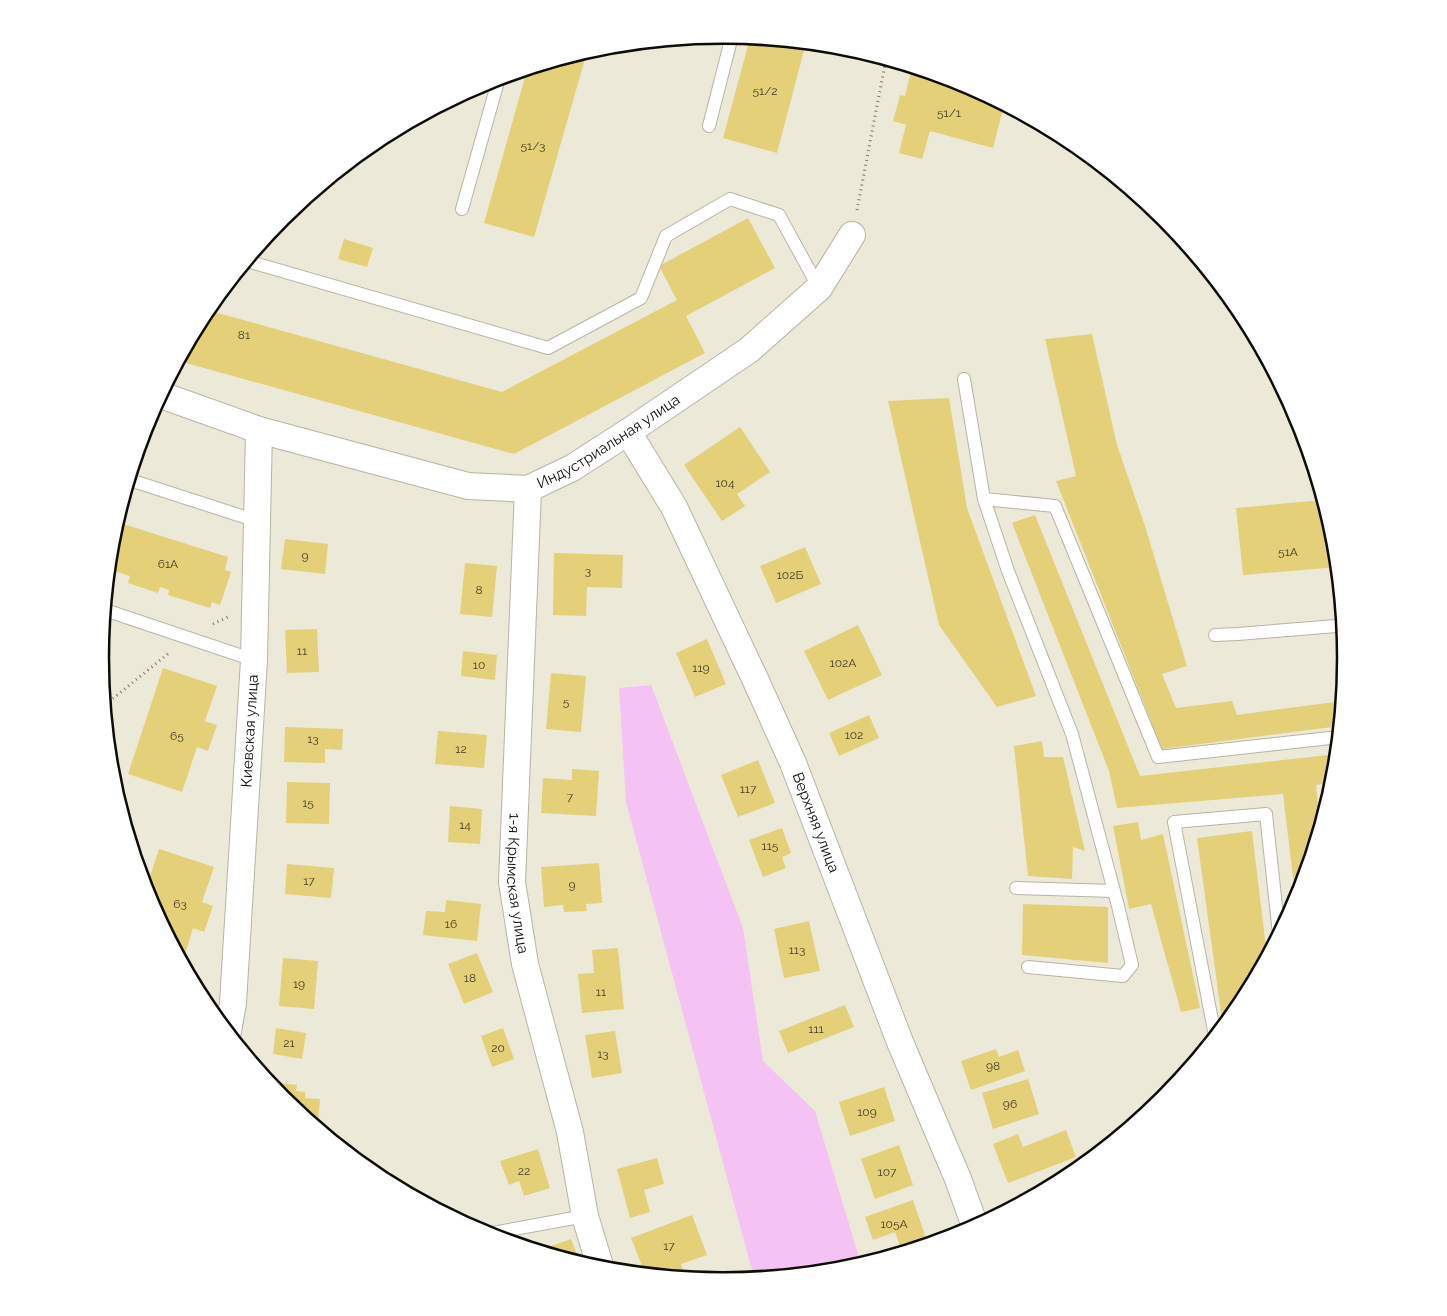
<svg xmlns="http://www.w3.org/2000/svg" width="1447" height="1316" viewBox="0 0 1447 1316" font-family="Raleway,sans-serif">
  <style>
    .green { fill: #f5c3f3 }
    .building { fill: #e4d079 }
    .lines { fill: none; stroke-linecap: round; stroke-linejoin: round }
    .service-casing { stroke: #b8b4a4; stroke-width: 14 }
    .minor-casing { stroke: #b8b4a4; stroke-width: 28 }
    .path { stroke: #7a776d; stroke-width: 3; stroke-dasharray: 1 4; stroke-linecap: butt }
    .service { stroke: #fff; stroke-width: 12 }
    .minor { stroke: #fff; stroke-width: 26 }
    .labels { text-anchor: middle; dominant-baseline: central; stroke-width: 4.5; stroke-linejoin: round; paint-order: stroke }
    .number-label { font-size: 12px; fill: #433d24 }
    .street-label { font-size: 15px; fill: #0d0c07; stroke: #fff }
    .rim { fill: none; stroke: #0d0c07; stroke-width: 2.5 }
  </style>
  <rect width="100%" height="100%" fill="#ede9d8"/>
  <path class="green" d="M651,685l92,243 20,133 52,50 46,153 -16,5 -91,9 -128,-476 -7,-114z"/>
  <path class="building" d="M750,38l56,5 -29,110 -54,-15z
    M587,52l-53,185 -50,-14 43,-153z
    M912,67l50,16 42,22 -11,43 -63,-17 -8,28 -23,-6 7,-28 -13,-4 7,-26 5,1z
    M339,172l-4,13 -9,-3z
    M748,218l27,50 -89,48 19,37 -191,101 -335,-93 28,-51 295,82 175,-92 -18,-34z
    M344,239l29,9 -6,19 -29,-8z
    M1092,334l25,111 28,81 42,140 -25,8 14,34 56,-7 5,14 105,-14 -2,25 -178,23 -106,-268 20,-5 -31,-137z
    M949,398l18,110 69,188 -39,11 -58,-82 -51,-224z
    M740,427l30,45 -33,22 8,12 -23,15 -38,-56z
    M1323,500l12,37 3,30 -95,8 -7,-67z
    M1035,515l105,261 197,-22 -3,28 -18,3 4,41 -24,76 -13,-108 -166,14 -8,-37 -97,-248z
    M117,522l111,35 -3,13 6,2 -11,33 -8,-3 -2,6 -42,-13 1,-5 -9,-3 -2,6 -30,-10 2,-7 -16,-5 -2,6 -3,-1 4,-40z
    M285,539l43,5 -3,30 -44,-5z
    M805,547l16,37 -45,19 -16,-37z
    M554,553l69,2 -1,33 -35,-1 -1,29 -33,-1z
    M465,563l32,3 -5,51 -32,-3z
    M858,625l24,50 -54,25 -24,-49z
    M317,629l2,43 -32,1 -2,-43z
    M707,639l19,45 -31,13 -19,-44z
    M463,651l34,4 -2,25 -34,-4z
    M163,668l54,18 -12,35 12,4 -9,26 -11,-4 -15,45 -54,-18z
    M551,673l35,3 -5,56 -35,-3z
    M869,715l10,23 -40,18 -10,-23z
    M285,727l58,2 -1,21 -17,-1v14l-41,-1z
    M438,731l49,4 -3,33 -49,-4z
    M1042,741l2,16h19l22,94 -12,-4 -1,32 -44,-3 -14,-130z
    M758,760l17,43 -37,14 -17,-42z
    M572,769l27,2 -3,45 -55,-3 2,-35 29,2z
    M287,782l43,1 -1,41 -43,-1z
    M450,806l32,3 -2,35 -32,-2z
    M1138,822l3,18 22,-6 37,174 -19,4 -30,-108 -22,5 -16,-83z
    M782,828l9,25 -9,4 4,11 -23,9 -14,-37z
    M1252,831l15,125 -26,48 -18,23 -26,-189z
    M159,849l55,18 -12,35 11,4 -9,26 -11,-4 -10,33 -35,-65 -2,-7z
    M599,863l3,40 -16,1 1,7 -23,1 -1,-7 -19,2 -3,-40z
    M287,864l47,4 -3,30 -46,-4z
    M446,900l35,4 -4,37 -54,-6 3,-24 19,1z
    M1023,904l85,3v56l-86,-8z
    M809,921l11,50 -36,7 -10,-49z
    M618,948l6,61 -42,4 -4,-39 16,-1 -2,-23z
    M477,953l16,39 -29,12 -16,-40z
    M283,958l35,3 -4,48 -35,-3z
    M845,1005l9,22 -66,26 -9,-22z
    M276,1028l30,5 -4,26 -29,-5z
    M503,1028l11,31 -22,8 -11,-31z
    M615,1031l7,42 -30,5 -7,-43z
    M996,1049l3,8 19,-7 7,21 -54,19 -10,-29z
    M1028,1079l11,35 -46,15 -11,-36z
    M270,1082l27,3 -1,6 9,1v6l15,1 -2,23h-7l-28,-24z
    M884,1087l11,34 -45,15 -11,-34z
    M1066,1130l10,27 -68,26 -15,-39 25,-10 5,13z
    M899,1145l14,40 -38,14 -14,-40z
    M538,1149l12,39 -26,8 -5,-15 -10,4 -9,-24z
    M657,1158l7,26 -20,6 6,22 -20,6 -13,-49z
    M913,1200l15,44 -26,8 -7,-20 -22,8 -8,-23z
    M692,1215l15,40 -26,9 5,13h-1l-40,-4 -14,-35z
    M571,1239l9,23 -40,-12z"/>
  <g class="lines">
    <defs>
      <path id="service" d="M709,126l23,-90
        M462,209l37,-131
        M247,261l301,87 93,-50 25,-62 64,-37 49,16 40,73
        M964,379l20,120 71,7 103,251 181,-20
        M130,480l127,41
        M984,499l24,72 64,163 46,172 14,59 -9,11 -95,-9
        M105,610l149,50
        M1215,635l23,-1 98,-8 7,-4
        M1016,888l98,3
        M1215,1036l-41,-214 92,-8 13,120
        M487,1234l98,-18"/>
      <g id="minor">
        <path id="s1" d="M161,395l98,35 209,56 60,3 44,-21 56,-36 121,-82 70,-62 33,-53"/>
        <path id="s2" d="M628,432l46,75 82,174 37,82 107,279 58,137 17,47"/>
        <path id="s3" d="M528,489l-16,393 13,82 45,168 15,84 16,53"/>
        <path id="s4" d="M228,1031l5,-28 21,-343 5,-230"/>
      </g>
    </defs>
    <use href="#service" class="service-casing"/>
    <use href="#minor" class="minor-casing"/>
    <path class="path" d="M857,210l29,-151
      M213,624l15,-7
      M105,705l64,-52"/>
    <use href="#service" class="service"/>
    <use href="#minor" class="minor"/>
  </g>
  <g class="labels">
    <g class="number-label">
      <text x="765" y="91">51/2</text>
      <text x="949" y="113">51/1</text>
      <text x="533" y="146">51/3</text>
      <text x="244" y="335">81</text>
      <text x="725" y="483">104</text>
      <text x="1288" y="552">51А</text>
      <text x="305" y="556">9</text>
      <text x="168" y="564">61А</text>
      <text x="588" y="571">3</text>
      <text x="790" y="575">102Б</text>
      <text x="479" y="590">8</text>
      <text x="302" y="651">11</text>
      <text x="843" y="663">102А</text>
      <text x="479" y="665">10</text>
      <text x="701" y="668">119</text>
      <text x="566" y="702">5</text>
      <text x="854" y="735">102</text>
      <text x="177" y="736">65</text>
      <text x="313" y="739">13</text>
      <text x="461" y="749">12</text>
      <text x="748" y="789">117</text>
      <text x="570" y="797">7</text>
      <text x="308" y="803">15</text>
      <text x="465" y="825">14</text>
      <text x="770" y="846">115</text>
      <text x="309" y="881">17</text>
      <text x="572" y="885">9</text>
      <text x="180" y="904">63</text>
      <text x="451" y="924">16</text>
      <text x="797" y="950">113</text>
      <text x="470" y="978">18</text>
      <text x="299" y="984">19</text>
      <text x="601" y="992">11</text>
      <text x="816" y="1029">111</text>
      <text x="289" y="1043">21</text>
      <text x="498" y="1048">20</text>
      <text x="603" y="1054">13</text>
      <text x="993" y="1066">98</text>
      <text x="1010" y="1104">96</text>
      <text x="867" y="1112">109</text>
      <text x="524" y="1171">22</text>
      <text x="887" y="1172">107</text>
      <text x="894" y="1224">105А</text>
      <text x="669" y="1246">17</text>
    </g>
    <g class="street-label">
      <text stroke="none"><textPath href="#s1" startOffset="474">Индустриальная улица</textPath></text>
      <text stroke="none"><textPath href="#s4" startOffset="301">Киевская улица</textPath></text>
      <text stroke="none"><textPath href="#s2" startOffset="434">Верхняя улица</textPath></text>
      <text stroke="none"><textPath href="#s3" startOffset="395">1-я Крымская улица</textPath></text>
    </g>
  </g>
  <path d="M0 0H1447V1316H0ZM109 658a614 614 0 1 1 1228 0a614 614 0 1 1-1228 0Z" fill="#fff" fill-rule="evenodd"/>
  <path class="rim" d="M109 658a614 614 0 1 1 1228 0a614 614 0 1 1-1228 0Z"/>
</svg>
